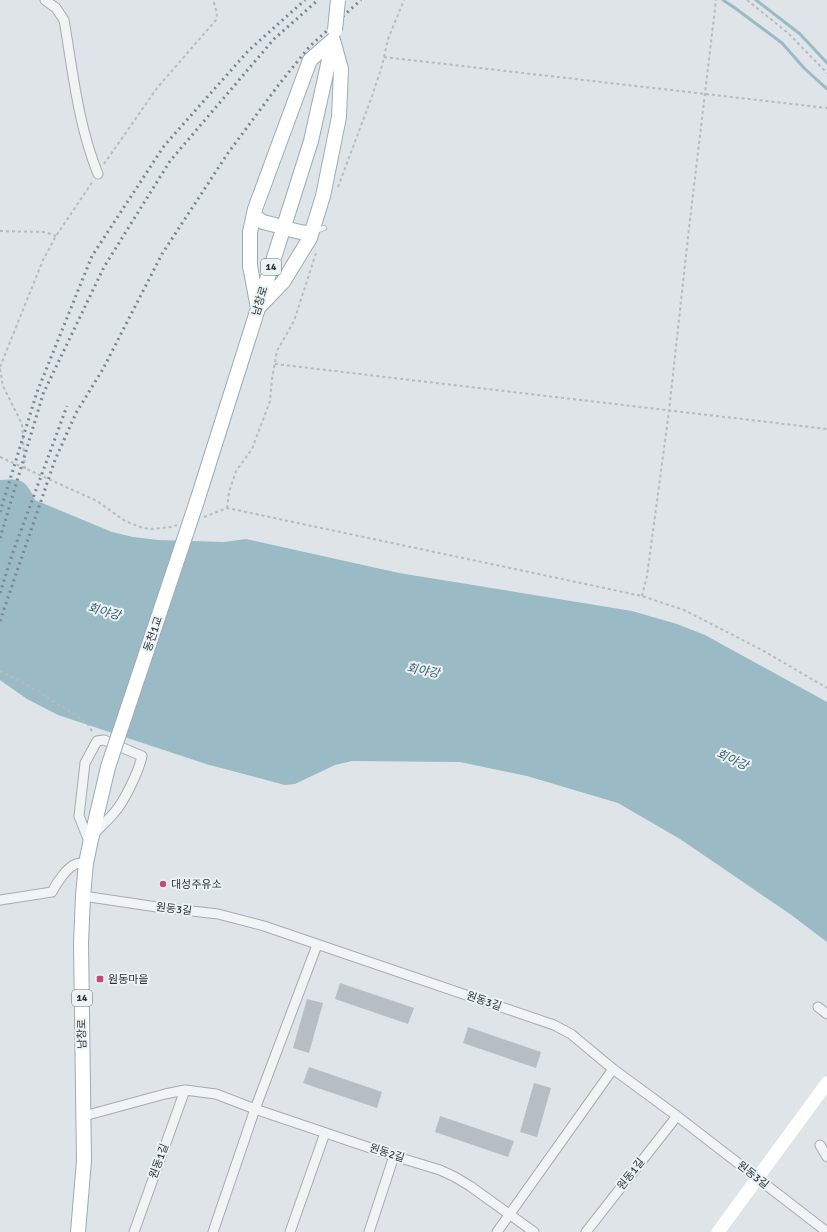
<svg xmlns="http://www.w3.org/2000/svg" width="827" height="1232" viewBox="0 0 827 1232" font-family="Signika,'Noto Sans KR',sans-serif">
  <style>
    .water { fill: #9abac6 }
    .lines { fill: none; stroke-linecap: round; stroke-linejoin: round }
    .stream { stroke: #9abac6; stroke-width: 3 }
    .building { fill: #b6bec3 }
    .lane-casing { stroke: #a4acb1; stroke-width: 6 }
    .street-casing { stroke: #a4acb1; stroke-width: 11 }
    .primary-casing { stroke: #9eabb2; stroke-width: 16 }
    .path { stroke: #b5bbbe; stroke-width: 2; stroke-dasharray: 3 3; stroke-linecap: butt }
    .lane { stroke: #f1f4f5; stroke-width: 4.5 }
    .street { stroke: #f1f4f5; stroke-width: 9 }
    .secondary { stroke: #fff; stroke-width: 13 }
    .primary { stroke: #fff; stroke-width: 14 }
    .rail { stroke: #788790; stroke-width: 3; stroke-dasharray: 2 4; stroke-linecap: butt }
    .primary-bridge-casing { stroke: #9eabb2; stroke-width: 16; stroke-linecap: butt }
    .primary-bridge { stroke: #fff; stroke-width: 14 }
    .poi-dot { fill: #c7487b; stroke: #edf2f5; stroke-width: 1.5 }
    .labels { text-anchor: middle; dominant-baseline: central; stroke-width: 4; stroke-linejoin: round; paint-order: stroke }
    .shield { fill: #edf2f5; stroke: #636e74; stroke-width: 1 }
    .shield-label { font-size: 10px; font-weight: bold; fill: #28353d }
    .street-label { font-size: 11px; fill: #28353d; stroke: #edf2f5 }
    .poi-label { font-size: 11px; fill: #28353d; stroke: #edf2f5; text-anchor: start }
    .water-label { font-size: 12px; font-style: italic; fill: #345d6f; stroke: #edf2f5 }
  </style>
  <rect width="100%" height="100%" fill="#dee4e7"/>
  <path class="water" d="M0,480c22,-2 26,0 35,20l77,32 21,5 25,3 66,2 22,-3 153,34 233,38 45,13 28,11 122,67v240l-37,-28 -110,-75 -62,-36 -91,-27 -67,-14 -108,-1 -17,4 -40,19 -10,1 -79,-21 -148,-49 -31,-16 -27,-19z"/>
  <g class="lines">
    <path class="stream" d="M723,0l12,8 47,35 22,25 23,21
      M756,0l44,34 27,29"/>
  </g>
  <path class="building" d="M340,983l74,25 -6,16 -73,-25z
    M307,999l16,4 -14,50 -16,-5z
    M468,1027l73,25 -5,16 -73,-25z
    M309,1067l73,25 -5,16 -74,-25z
    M534,1083l17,5 -14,49 -17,-5z
    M440,1116l74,25 -6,16 -73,-25z"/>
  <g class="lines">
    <defs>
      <path id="lane" d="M315,231l9,-3"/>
      <path id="street" d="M45,0l11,8 8,12c9,52 14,105 34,154
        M90,844l-11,-28 6,-53 12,-22 7,-1 38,16c-3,15 -18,46 -28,57 -6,7 -14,14 -20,21
        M83,896l74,11 61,7 46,12 290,99 17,9 42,35 64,47 150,116
        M0,900l52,-8c4,-8 15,-25 24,-28 3,-1 7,-1 10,-1
        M818,1007l9,7
        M84,1116l81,-22 20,-4 31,4 39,15 139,47 46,14 15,7 15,9 64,46
        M820,1145l7,12
        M134,1232l51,-142
        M213,1232l42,-123 62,-164
        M290,1232l35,-99
        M369,1232l25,-76
        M497,1232l116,-163
        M586,1232l91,-116"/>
      <path id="primary" d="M333,40l8,29 -2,48 -16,79 -13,42 -27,44 -25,26 -8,-42v-34l5,-23 55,-149z
        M254,216l9,6 12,3
        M292,230l13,3 6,-1
        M197,501l114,-360 22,-99
        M78,1232l6,-71 -3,-218 2,-47 3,-33 4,-19 18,-77"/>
    </defs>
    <use href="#lane" class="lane-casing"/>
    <use href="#street" class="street-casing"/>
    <use href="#primary" class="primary-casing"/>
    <path class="path" d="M747,0l41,33 39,40
      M384,57l443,51
      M104,164l53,-76 59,-68 1,-7 -4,-13
      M338,187l33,-88 11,-33 6,-27 16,-39
      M0,231l45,1 11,4
      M275,364l552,65
      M0,367l43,-107 13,-24 37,-55
      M0,369l3,17 19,38 3,45
      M0,457l97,44 28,20 18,7 9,1 19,-2 6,-2
      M227,508l2,-16 7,-21 16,-22 18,-48 2,-22 5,-28 17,-30 22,-68
      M204,517l23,-9 415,88 42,14 78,40 65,38
      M642,596l5,-20 22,-165 19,-174 28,-237
      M0,671l38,20 49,32 6,10"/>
    <use href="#lane" class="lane"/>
    <use href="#street" class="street"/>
    <path class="secondary" d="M718,1232l109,-149"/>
    <use href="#primary" class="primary"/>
    <path class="rail" d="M0,512l37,-120 55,-136 72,-110 84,-95 57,-51
      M0,538l43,-144 61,-127 66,-106 104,-122 44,-39
      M0,593l13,-41 54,-146
      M0,621l55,-161 21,-47 27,-44 59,-115 66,-101 52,-70 30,-37 51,-46"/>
    <defs>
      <path id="primary-bridge" d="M335,30l3,-30
        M108,767l89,-266"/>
    </defs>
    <use href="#primary-bridge" class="primary-bridge-casing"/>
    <use href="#primary-bridge" class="primary-bridge"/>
  </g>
  <g class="poi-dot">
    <circle cx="163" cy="884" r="4"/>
    <rect x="96" y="975" width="8" height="8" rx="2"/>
  </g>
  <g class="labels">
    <g class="shield">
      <rect x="261" y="259" width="20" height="16" rx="3"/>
      <rect x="72" y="990" width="20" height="16" rx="3"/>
    </g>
    <g class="shield-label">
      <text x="271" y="267">14</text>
      <text x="82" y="998">14</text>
    </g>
    <g class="street-label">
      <text transform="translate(260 301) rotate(-73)">남창로</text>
      <text transform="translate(153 634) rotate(-71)">동천1교</text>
      <text transform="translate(174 909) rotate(7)">원동3길</text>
      <text transform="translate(484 1001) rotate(19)">원동3길</text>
      <text transform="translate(82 1034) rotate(-91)">남창로</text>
      <text transform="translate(387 1153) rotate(18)">원동2길</text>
      <text transform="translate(159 1161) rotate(-70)">원동1길</text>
      <text transform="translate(631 1174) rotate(-52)">원동1길</text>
      <text transform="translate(753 1175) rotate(38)">원동3길</text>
    </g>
    <g class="poi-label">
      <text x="171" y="884">대성주유소</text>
      <text x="108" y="979">원동마을</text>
    </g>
    <g class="water-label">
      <text transform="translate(104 612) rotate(15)">회야강</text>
      <text transform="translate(423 671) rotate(10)">회야강</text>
      <text transform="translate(732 760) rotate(24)">회야강</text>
    </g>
  </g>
</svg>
